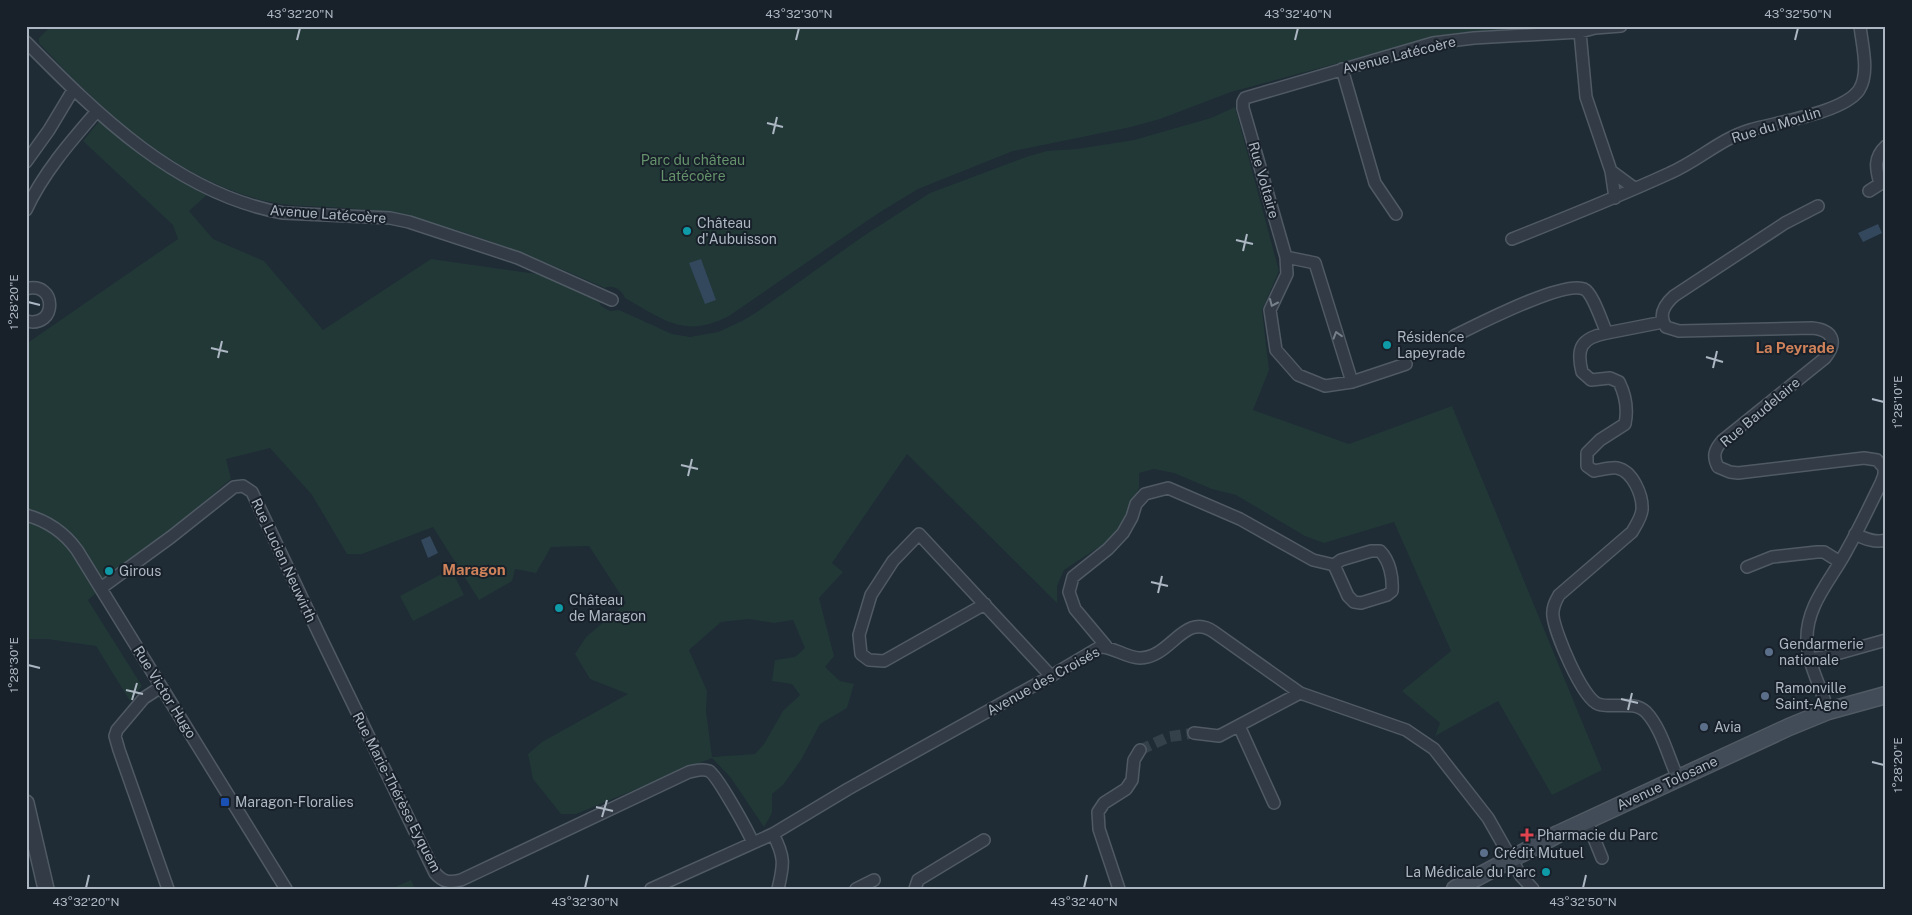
<svg xmlns="http://www.w3.org/2000/svg" width="1912" height="915" viewBox="0 0 1912 915" font-family="'Public Sans',sans-serif">
  <style>
    .green { fill: #223837; fill-rule: evenodd }
    .water { fill: #33485c }
    .lines { fill: none; stroke-linecap: round; stroke-linejoin: round }
    .minor-tunnel { stroke: #34404a; stroke-width: 11; stroke-dasharray: 11 5.5; stroke-linecap: butt }
    .minor-casing { stroke: #505a64; stroke-width: 14 }
    .tertiary-casing { stroke: #505a64; stroke-width: 18 }
    .secondary-casing { stroke: #505a64; stroke-width: 19 }
    .minor { stroke: #333c46; stroke-width: 11 }
    .tertiary { stroke: #333c46; stroke-width: 15 }
    .secondary { stroke: #414c58; stroke-width: 16 }
    .oneway { stroke: #76808b }
    .ticks { fill: none; stroke: #acb7c3; stroke-width: 2 }
    .culture-dot { fill: #0f9aa8; stroke: #18212a; stroke-width: 2 }
    .service-dot { fill: #5c6f8a; stroke: #18212a; stroke-width: 2 }
    .transit-dot { fill: #1a4fb4; stroke: #18212a; stroke-width: 2 }
    .health-dot { fill: #e0444e; stroke: #18212a; stroke-width: 2 }
    .labels { text-anchor: middle; dominant-baseline: central; stroke-width: 4; stroke-linejoin: round; paint-order: stroke }
    .street-label { font-size: 14px; fill: #acb7c3; stroke: #18212a }
    .park-label { font-size: 14px; fill: #65926b; stroke: #18212a }
    .poi-label { font-size: 14px; fill: #acb7c3; stroke: #18212a; text-anchor: start }
    .neighbourhood-label { font-size: 15px; font-weight: bold; fill: #d0825a; stroke: #18212a }
    .neatline { fill: none; stroke: #acb7c3; stroke-width: 2 }
    .ticks-label { font-size: 12px; text-anchor: middle; fill: #acb7c3 }
  </style>
  <rect width="100%" height="100%" fill="#1f2b35"/>
  <path class="green" d="M51,26h1491v1l-84,6 -45,10 -182,49 -71,27 -29,8 -118,24 -95,38 -41,25 -148,102c-44,23 -65,4 -104,-18 -3,-8 -12,-14 -20,-10 -50,-22 -100,-43 -152,-59 -17,-5 -34,-11 -51,-14 -25,-5 -50,-7 -75,-8 -20,-1 -38,-1 -57,-5 -94,-21 -168,-91 -231,-159v-5z
    M1235,107l44,164 -17,39 7,60 -16,40 96,34 103,-38 150,364 -50,25 -54,-94 -63,35 5,-13 -38,-32 49,-40 -57,-129 -70,21 -19,-7 -69,-41 -24,-6 -38,-16 -20,-4 -15,4v15l-22,47 -53,35 -7,16v17l-150,-149 -75,109 11,9 -24,26 15,58 -9,11 15,14 14,3 -7,24 -27,16 -19,36 -18,25 -11,9v19l-8,14 -33,-49 -19,-20 -136,56h-15l-28,-35 -5,-25 14,-12 86,-48 -38,-15 -15,-25 11,-17 40,-34 -37,-57 -38,1 -15,26 -21,-4 -3,12 -33,19 -46,-73 -71,27h-15l-35,-59 -42,-47 -44,11 5,20 -143,121 54,86 -12,15 -34,-55 -49,-7h-21v-295l152,-105 -5,-14 -90,-84 18,-22 107,75 -19,17 24,28 51,22 59,69 108,-71 120,17 48,25 2,5 9,5 9,-1 53,24 18,3 28,-5 24,-11 15,-9 105,-75 68,-44 99,-37 18,-5 30,-2 57,-9 77,-22zM749,619l25,4 19,-3 12,28 -10,9 -20,3 -3,21 20,3 8,11 -17,16 -19,33 -9,10 -43,3 -6,-46 1,-20 -18,-41 32,-28z
    M451,569l13,26 -51,26 -13,-25z
    M411,880l4,9h-22v-1z"/>
  <path class="water" d="M1878,224l4,9 -19,9 -5,-9z
    M701,259l15,41 -11,4 -16,-41z
    M430,536l8,17 -10,5 -7,-18z"/>
  <g class="lines">
    <path class="minor-tunnel" d="M1140,750l28,-13 26,-4"/>
    <defs>
      <path id="minor" d="M1580,32l6,65 25,74 4,27
        M26,42c72,73 151,152 257,171l107,5 19,4 109,36 94,42
        M1342,69l33,114 21,31
        M26,162l23,-32 24,-40
        M1611,171l23,17
        M1869,191l11,-7c-4,-15 -7,-26 6,-38
        M1818,206l-33,17 -111,73c-10,9 -16,19 -8,31l13,4 133,-3c21,2 26,14 13,30l-103,83c-7,8 -10,15 -4,26l12,5 8,1 126,-15 13,2 7,8v7l-3,8c-11,22 -21,44 -33,65 -15,30 -43,57 -41,94 1,23 15,47 21,69
        M26,210c17,-37 45,-69 71,-99
        M1512,239c53,-21 106,-42 158,-66 28,-12 50,-34 80,-43 27,-8 93,-17 109,-40 11,-17 3,-45 1,-64
        M1286,257l29,6 37,119
        M26,289c31,-9 32,40 0,32
        M1607,333l56,-11
        M1454,336c23,-11 109,-56 130,-47 9,4 18,34 23,44 -26,5 -31,15 -25,39l9,8 19,-2 9,4c7,14 9,27 6,42l-25,16 -13,13v13l7,5c7,-1 17,-4 23,-3 16,3 26,28 25,42 -1,8 -6,15 -10,22l-73,63c-4,7 -7,13 -6,21 2,17 29,82 45,88 14,5 36,-4 48,8 16,17 22,45 32,66
        M1406,364l-54,18 -27,4 -27,-11 -22,-25 -6,-40 17,-36 -1,-17 -43,-149v-6l2,-4 188,-55 41,-5 106,-6 15,-4 26,-2
        M26,515c22,6 38,17 51,35l209,339
        M1855,534c10,5 20,9 31,6
        M1371,551h9c10,10 13,27 12,40l-5,4 -26,8 -7,-1 -6,-6 -14,-31 7,-5z
        M1747,567l25,-10 45,-5h7l16,10
        M101,588l70,-51 63,-50 9,-1 9,6 67,142 116,239c8,9 14,10 26,7l228,-108c7,-1 13,-4 20,-1 8,4 39,60 44,72
        M985,604l-101,57 -15,-1 -8,-6 -2,-19 12,-40 22,-34 26,-27 132,142
        M1106,646l-31,-37 -6,-17 4,-15 35,-28 15,-16 9,-16 4,-13 9,-10 23,-6 72,31 73,41 21,5
        M1811,659l18,-3 57,-16
        M161,687l-17,11 -27,32 -2,6 4,14 49,139
        M1239,726l35,77
        M1194,733l25,3 81,-43
        M1587,821l15,37
        M773,834c12,23 11,30 5,55
        M651,889l122,-55 75,-45 203,-113 49,-29c12,-1 26,11 40,11 31,0 44,-47 74,-26l86,61 106,37 28,19 54,69 33,58 12,13
        M856,889l18,-9
        M915,889l3,-9 66,-40
        M1119,889l-20,-60 -1,-17 6,-9 22,-14 6,-9 2,-20 6,-10"/>
      <path id="tertiary" d="M26,803l20,86"/>
      <path id="secondary" d="M1455,889l103,-55 231,-107 39,-16 58,-16"/>
    </defs>
    <use href="#minor" class="minor-casing"/>
    <use href="#tertiary" class="tertiary-casing"/>
    <use href="#secondary" class="secondary-casing"/>
    <use href="#minor" class="minor"/>
    <use href="#tertiary" class="tertiary"/>
    <use href="#secondary" class="secondary"/>
  </g>
  <defs><path id="oneway-chevron" d="M-2-3.5L2.5 0L-2 3.5" fill="none" stroke-width="1.6" stroke-linecap="round" stroke-linejoin="round" transform="scale(1.25)"/></defs>
  <g class="oneway">
    <use href="#oneway-chevron" transform="translate(1273 303) rotate(114)"/>
    <use href="#oneway-chevron" transform="translate(1337 335) rotate(-107)"/>
  </g>
  <path class="ticks" d="M297,40l3,-12M796,40l3,-12M1295,40l3,-12M1795,40l3,-12M767,123l16,4M773,134l4,-17M1236,240l17,4M1243,251l4,-17M28,302l12,3M211,348l17,4M1706,357l17,5M218,358l4,-17M1713,368l4,-17M1872,399l12,3M681,465l17,4M688,476l4,-17M1151,582l17,4M1158,593l4,-17M28,665l12,3M126,690l17,4M1621,699l17,4M132,700l5,-17M1628,710l4,-17M1872,762l12,3M596,807l17,4M602,817l5,-17M86,888l3,-13M585,888l3,-13M1084,888l3,-13M1583,888l3,-13"/>
  <g class="culture-dot">
    <circle cx="687" cy="231" r="5"/>
    <circle cx="1387" cy="345" r="5"/>
    <circle cx="109" cy="571" r="5"/>
    <circle cx="559" cy="608" r="5"/>
    <circle cx="1546" cy="872" r="5"/>
  </g>
  <g class="service-dot">
    <circle cx="1769" cy="652" r="5"/>
    <circle cx="1765" cy="696" r="5"/>
    <circle cx="1704" cy="727" r="5"/>
    <circle cx="1484" cy="853" r="5"/>
  </g>
  <rect class="transit-dot" x="220" y="797" width="10" height="10" rx="2.5"/>
  <path class="health-dot" d="M1524.5 827.5h5v5h5v5h-5v5h-5v-5h-5v-5h5z"/>
  <g class="labels">
    <g class="street-label">
      <text transform="translate(1399 55) rotate(-14)">Avenue Latécoère</text>
      <text transform="translate(1776 125) rotate(-17)">Rue du Moulin</text>
      <text transform="translate(1264 180) rotate(74)">Rue Voltaire</text>
      <text transform="translate(328 214) rotate(4)">Avenue Latécoère</text>
      <text transform="translate(1760 412) rotate(-40)">Rue Baudelaire</text>
      <text transform="translate(284 560) rotate(65)">Rue Lucien Neuwirth</text>
      <text transform="translate(1043 681) rotate(-29)">Avenue des Croisés</text>
      <text transform="translate(165 692) rotate(58)">Rue Victor Hugo</text>
      <text transform="translate(1667 783) rotate(-25)">Avenue Tolosane</text>
      <text transform="translate(397 792) rotate(63)">Rue Marie-Thérèse Eyquem</text>
    </g>
    <g class="park-label">
      <text x="693" y="160">Parc du château<tspan x="693" dy="16">Latécoère</tspan></text>
    </g>
    <g class="poi-label">
      <text x="697" y="223">Château<tspan x="697" dy="16">d'Aubuisson</tspan></text>
      <text x="1397" y="337">Résidence<tspan x="1397" dy="16">Lapeyrade</tspan></text>
      <text x="119" y="571">Girous</text>
      <text x="569" y="600">Château<tspan x="569" dy="16">de Maragon</tspan></text>
      <text x="1779" y="644">Gendarmerie<tspan x="1779" dy="16">nationale</tspan></text>
      <text x="1775" y="688">Ramonville<tspan x="1775" dy="16">Saint-Agne</tspan></text>
      <text x="1714" y="727">Avia</text>
      <text x="235" y="802">Maragon-Floralies</text>
      <text x="1537" y="835">Pharmacie du Parc</text>
      <text x="1494" y="853">Crédit Mutuel</text>
      <text x="1536" y="872" text-anchor="end">La Médicale du Parc</text>
    </g>
    <g class="neighbourhood-label">
      <text x="1795" y="347">La Peyrade</text>
      <text x="474" y="569">Maragon</text>
    </g>
  </g>
  <rect width="1912" height="915" fill="none" stroke="#18212a" stroke-width="55"/>
  <rect x="28" y="28" width="1856" height="860" class="neatline"/>
  <g class="ticks-label">
    <text x="300" y="18">43°32'20"N</text>
    <text x="799" y="18">43°32'30"N</text>
    <text x="1298" y="18">43°32'40"N</text>
    <text x="1798" y="18">43°32'50"N</text>
    <text transform="translate(14 302) rotate(-90)" y="4">1°28'20"E</text>
    <text transform="translate(1898 402) rotate(-90)" y="4">1°28'10"E</text>
    <text transform="translate(14 665) rotate(-90)" y="4">1°28'30"E</text>
    <text transform="translate(1898 765) rotate(-90)" y="4">1°28'20"E</text>
    <text x="86" y="906">43°32'20"N</text>
    <text x="585" y="906">43°32'30"N</text>
    <text x="1084" y="906">43°32'40"N</text>
    <text x="1583" y="906">43°32'50"N</text>
  </g>
</svg>
